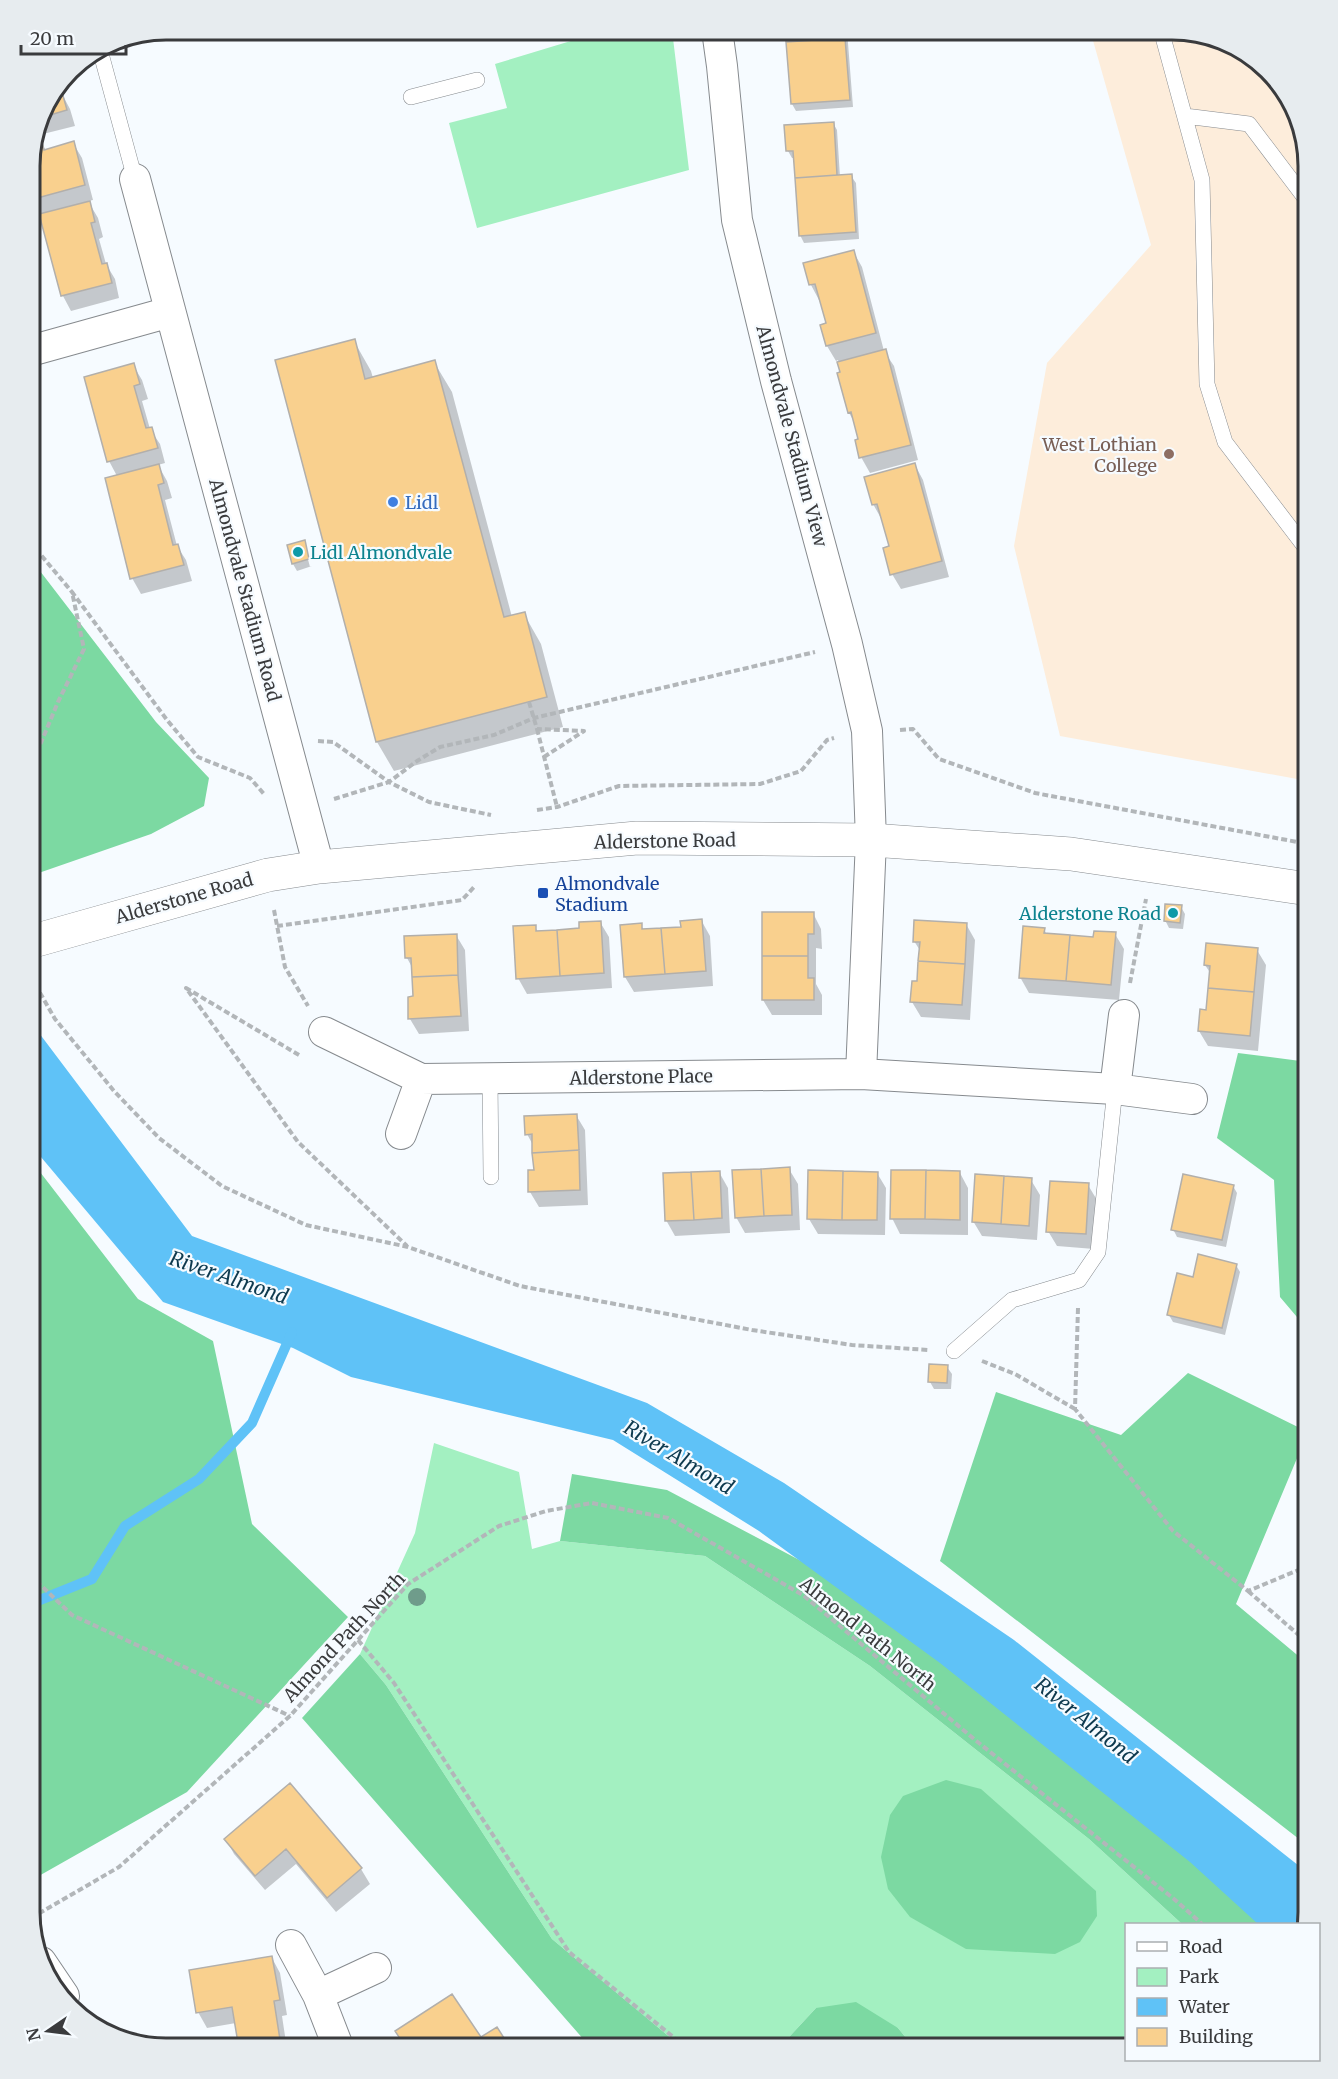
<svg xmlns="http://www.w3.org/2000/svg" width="1338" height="2079" viewBox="0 0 1338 2079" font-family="Merriweather,serif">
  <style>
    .education { fill: #fdeddb }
    .green { fill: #a3f0c1 }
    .forest { fill: #7cd9a2 }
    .water { fill: #5fc2f7 }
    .shadow { fill: #0003 }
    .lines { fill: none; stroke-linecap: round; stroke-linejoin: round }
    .stream { stroke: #5fc2f7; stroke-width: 10 }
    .building { fill: #f9d08e; stroke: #b2afab; stroke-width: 1.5 }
    .lane-casing { stroke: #868a8e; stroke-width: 16 }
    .street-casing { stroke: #868a8e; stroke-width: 32 }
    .secondary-casing { stroke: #868a8e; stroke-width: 34 }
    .path { stroke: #b2b6b9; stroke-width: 4; stroke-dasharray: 6 3; stroke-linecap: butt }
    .lane { stroke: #fff; stroke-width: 15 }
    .street { stroke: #fff; stroke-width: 30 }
    .secondary { stroke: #fff; stroke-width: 33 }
    .tree { fill: #6f9c8b }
    .education-dot { fill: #8d6e63; stroke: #f6fbff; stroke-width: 2 }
    .shop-dot { fill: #3f7fe0; stroke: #f6fbff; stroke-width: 2 }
    .culture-dot { fill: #0f9aa8; stroke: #f6fbff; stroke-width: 2 }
    .transit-dot { fill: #1a4fb4; stroke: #f6fbff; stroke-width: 2 }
    .labels { text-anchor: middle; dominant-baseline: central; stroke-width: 4.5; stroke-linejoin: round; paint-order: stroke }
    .street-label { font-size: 18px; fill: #3a3b3d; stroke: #f6fbff }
    .education-label { font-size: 18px; fill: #785e54; stroke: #f6fbff; text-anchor: end }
    .shop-label { font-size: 18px; fill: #366cbe; stroke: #f6fbff; text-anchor: start }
    .culture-label { font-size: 18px; fill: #0d838f; stroke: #f6fbff; text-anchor: start }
    .transit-label { font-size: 18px; fill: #164399; stroke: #f6fbff; text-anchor: start }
    .water-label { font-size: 20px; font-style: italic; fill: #0e3a4f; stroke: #f6fbff }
    .rim { fill: none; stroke: #3a3b3d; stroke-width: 3 }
  </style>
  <rect width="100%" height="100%" fill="#f6fbff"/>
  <path class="education" d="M1090,30h91l67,23 46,53 14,60v615l-248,-45 -46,-190 33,-183 104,-118z"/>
  <path class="green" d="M607,30h65l17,140 -212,58 -28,-105 58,-15 -12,-44z
    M434,1443l85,29 13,77 28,-8 145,15 165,110 219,173 93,85h-56v125h-211l-17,-21 -82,-20 -38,41h-94l-132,-110 -166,-254 -26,-31 55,-121z"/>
  <path class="forest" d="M30,558l126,164 53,56 -5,28 -53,28 -121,42z
    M1238,1053l70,9v268l-28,-33 -6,-117 -57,-42z
    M30,1159l108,140 75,42 39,183 96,93 -161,175 -157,89z
    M1188,1373l120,59 -72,172 72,60v182l-368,-285 56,-169 125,43z
    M572,1474l95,16 225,119 396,315h-106l-93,-85 -219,-173 -165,-110 -145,-15z
    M360,1654l26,31 166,254 132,110h-92l-290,-331z
    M946,1780l35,9 115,102 1,25 -17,26 -25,12 -89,-5 -56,-32 -22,-28 -7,-32 9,-42 13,-19z
    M856,2002l42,26 17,21h-137l38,-41z"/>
  <path class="water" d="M30,1021l162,215 455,167 137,80 230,157 294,233v40l-3,11h-47l-68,-62 -250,-199 -181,-132 -146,-91 -262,-63 -58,-29 -130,-46 -133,-158z"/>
  <path class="shadow" d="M787,30h60l6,77 -57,4 -4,-7z
    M57,90l1,5 4,-1 8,15 5,17 -40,10 6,-22z
    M833,123l4,7 3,47 11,-1 5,7 3,56 -55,4 -4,-8 -5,-77h-3l-4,-7z
    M41,141l5,10 27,-8 9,15 11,42 -5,1 10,17 5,19 -4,2 7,25 9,15 4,19 -48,13 -8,-15 -22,-82 -9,-15z
    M853,251l9,16 22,84 10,15 24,94 -48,13 -9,-16 -1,-17 -5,-17 -6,-10 -10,-39 3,-1 -4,-13 -2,1 -9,-15 -5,-20 6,-2 -7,-25 -2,1 -8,-15z
    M354,341l17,30 2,7 61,-16 18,30 60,225 12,-3 17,30 22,83 -169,44 -17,-29z
    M133,365l9,15 6,19 -6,2 8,28 10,15 5,19 -7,2 9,16 5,17 -7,2 12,46 9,14 6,21 -51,13 -9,-16 -15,-102 -8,-15z
    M915,465l8,15 26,97 -48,12 -9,-15 -1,-27 -9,-27 -9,-16z
    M304,542l3,6h-2l5,19 2,-1 -15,5 -4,-7z
    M1181,907l4,7 -2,15 -14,-1 -4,-8z
    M813,913l8,16 1,20 -6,-1v36l6,11v20h-50l-9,-15z
    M701,920l9,16 3,50 -79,6 -9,-15 16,-52 3,6 38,-3z
    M600,922l9,15 3,51 -85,6 -9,-16 17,-51 3,5 43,-2z
    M966,924l9,16 -5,80 -49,-3 -9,-15 7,-20 2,-30 -7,-11z
    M1044,929l3,6 48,4 20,-5 9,15 -5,51 -90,-7 -9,-16z
    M456,935l9,15 4,81 -50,3 -9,-15 5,-21 -2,-29 -6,-11z
    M1257,950l9,15 -8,86 -50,-5 -9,-15 8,-20 4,-37 -6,-9z
    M576,1115l9,15 3,75 -49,2 -9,-15 5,-21 -1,-24 -7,-13z
    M789,1169l9,15 2,46 -55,3 -9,-16z
    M719,1172l9,16 2,45 -55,3 -9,-16z
    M877,1173l9,15 -1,47 -67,-1 -9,-15z
    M960,1173l8,15v47l-68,-1 -8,-16z
    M1031,1180l9,15 -3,45 -55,-4 -9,-15z
    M1088,1185l9,15 -3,49 -37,-3 -9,-15z
    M1233,1186l4,7 -11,54 -49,-10 -4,-8z
    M1236,1265l4,7 -15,63 -52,-13 -4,-7z
    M947,1367l5,7 -1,15h-17l-4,-7z
    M290,1785l71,84 9,15 -34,28 -40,-48 -31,26 -31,-36 -8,-15z
    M272,1958l8,15 7,42 -5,1 5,33h-47l-4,-26 -29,5 -9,-16z"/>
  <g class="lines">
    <path class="stream" d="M30,1604l62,-25 33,-53 74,-47 53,-56 40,-91"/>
  </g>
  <path class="building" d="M785,30h59l1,8 -59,4z
    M845,38l5,62 -59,4 -5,-62z
    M62,92l5,18 -27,8 14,-25z
    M834,122l3,53 -42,3 -2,-27h-7l-2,-26z
    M41,139l3,11 30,-9 11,44 -55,15v-42l4,-17z
    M852,174l4,58 -57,4 -4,-58z
    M90,201l5,21 -4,1 11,41 5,-1 5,20 -51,13 -22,-82z
    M854,250l22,83 -50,13 -6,-21 6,-2 -11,-39 -6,1 -6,-22z
    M355,339l10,40 70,-19 69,257 21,-5 22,85 -171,45 -101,-382z
    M886,349l25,96 -52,13 -4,-18 3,-1 -7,-27 -3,1 -11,-40 3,-1 -3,-10z
    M134,363l6,21 -6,2 12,42 6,-1 6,21 -51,14 -23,-85z
    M915,463l27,98 -52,14 -7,-27 6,-2 -12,-42 -5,1 -8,-28z
    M159,464l5,19 -6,2 15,60 5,-1 6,21 -54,14 -25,-101z
    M305,540l4,19 -17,5 -5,-19z
    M1165,904l17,1 -2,18 -16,-2z
    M762,912h52v22h-6v22h-46z
    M702,919l4,52 -41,3 -4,-46 20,-1 -1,-6z
    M914,920l53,3 -2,41 -47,-3 2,-19h-7z
    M601,921l3,52 -44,3 -3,-46 22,-2v-6z
    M642,923v6l19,-1 4,46 -41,3 -4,-52z
    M536,925v6l21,-1 3,46 -44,3 -3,-53z
    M1023,926l22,2 -1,5 26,2 -4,46 -47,-3z
    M1094,931l22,1 -5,53 -45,-4 4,-46 23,2z
    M457,934l1,41 -46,2 -1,-19h-6l-1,-22z
    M1206,943l52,5 -4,44 -46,-4 2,-22 -6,-1z
    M762,956h46v22h6v22h-52z
    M918,961l47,3 -3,41 -52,-3 2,-21h5z
    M458,975l3,41 -53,3v-22l5,-1 -1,-19z
    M1208,988l46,4 -4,44 -52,-5 2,-22 6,1z
    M577,1114l2,36 -47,3v-19l-7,1 -1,-19z
    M579,1150l1,40 -52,2v-22h6l-2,-17z
    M790,1167l2,48 -28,1 -3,-47z
    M761,1169l3,47 -29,2 -3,-48z
    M808,1170l35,1 -1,49 -35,-1z
    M891,1170h35l-1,49h-35z
    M926,1170l34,1v49l-35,-1z
    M720,1171l2,47 -28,2 -3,-48z
    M843,1171l35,1 -1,48h-35z
    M691,1172l3,48 -29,1 -2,-48z
    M975,1174l29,2 -3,48 -29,-2z
    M1183,1174l51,11 -12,55 -51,-10z
    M1004,1176l28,2 -3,48 -28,-2z
    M1050,1181l39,2 -3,51 -40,-2z
    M1198,1254l39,10 -15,64 -55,-13 10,-42 16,4z
    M929,1364l19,1 -1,18 -19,-1z
    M290,1783l72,85 -35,30 -41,-49 -31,27 -31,-37z
    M272,1956l8,44 -6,1 7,45 -17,3h-25l-7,-42 -36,6 -7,-43z
    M452,1994l29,43 16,-10 14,22h-104l-12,-18z"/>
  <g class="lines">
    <defs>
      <path id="lane" d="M1161,30l41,150 5,204 18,58 83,109
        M100,50l35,129
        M411,97l66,-17
        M1185,116l64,8 59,78
        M490,1078l1,99
        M954,1351l58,-51 67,-20 19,-28 17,-163"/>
      <path id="street" d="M135,179l184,688
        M30,351l140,-39
        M324,1032l97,47 440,-5 10,-234 -4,-109 -20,-87 -71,-263 -39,-161 -15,-154 -5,-36
        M861,1074l254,15 77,10
        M1115,1089l9,-74
        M401,1134l20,-55
        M291,1945l27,50 21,54
        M41,1962l23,34
        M318,1995l58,-27"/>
      <path id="secondary" d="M30,942l238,-67 51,-8 318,-29 234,2 200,14 237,35"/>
    </defs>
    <use href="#lane" class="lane-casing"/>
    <use href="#street" class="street-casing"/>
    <use href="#secondary" class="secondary-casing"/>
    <path class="path" d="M30,542l42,50
      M529,702l8,27 47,2 -40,26
      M537,729l20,78
      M900,730l13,-1 26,30 96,34 273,51
      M318,741l15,1 56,40 28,-21 23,-14 54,-12 40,-17 281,-66
      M30,769l28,-67 26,-53 -12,-57 95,128 31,37 52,21 14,16
      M334,799l55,-17 40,20 62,13
      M537,810l20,-3 62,-21 141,-2 41,-13 26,-31 7,-2
      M274,910l11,57 23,39
      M277,926l185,-26 12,-13
      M31,977l24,42 59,72 45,47 63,48 84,39 102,22 112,39 232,44 100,15 76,5
      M1130,983l16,-84
      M299,1055l-113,-67 112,154 109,104
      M1078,1308l-3,101 98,122 75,60 60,-25
      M982,1361l33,13 60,35
      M30,1575l42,40 218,101
      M1248,1591l60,52
      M358,1640l36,43 175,269 119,97
      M31,1918l88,-51 171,-151 118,-132 91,-58 47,-15 46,-8 76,15 135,77 171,144 200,160 28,25"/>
    <use href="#lane" class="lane"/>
    <use href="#street" class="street"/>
    <use href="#secondary" class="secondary"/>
  </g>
  <circle class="tree" cx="417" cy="1597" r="9"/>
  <circle class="education-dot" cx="1169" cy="454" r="6"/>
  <circle class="shop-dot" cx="393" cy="502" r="6"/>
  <g class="culture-dot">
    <circle cx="298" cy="552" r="6"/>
    <circle cx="1173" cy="913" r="6"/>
  </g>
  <rect class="transit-dot" x="537" y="887" width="12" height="12" rx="3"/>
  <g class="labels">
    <g class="street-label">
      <text transform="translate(792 436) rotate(75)">Almondvale Stadium View</text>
      <text transform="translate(245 590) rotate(75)">Almondvale Stadium Road</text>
      <text transform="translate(665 841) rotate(-1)">Alderstone Road</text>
      <text transform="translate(184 898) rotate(-16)">Alderstone Road</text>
      <text transform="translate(641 1077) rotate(-1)">Alderstone Place</text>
      <text transform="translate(868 1634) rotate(39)">Almond Path North</text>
      <text transform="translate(344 1637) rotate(-47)">Almond Path North</text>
    </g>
    <g class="education-label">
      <text x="1157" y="444">West Lothian<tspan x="1157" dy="21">College</tspan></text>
    </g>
    <g class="shop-label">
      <text x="405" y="502">Lidl</text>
    </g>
    <g class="culture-label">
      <text x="310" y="552">Lidl Almondvale</text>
      <text x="1161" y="913" text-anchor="end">Alderstone Road</text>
    </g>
    <g class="transit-label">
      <text x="555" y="883">Almondvale<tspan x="555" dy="21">Stadium</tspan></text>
    </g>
    <g class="water-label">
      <text transform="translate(229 1277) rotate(19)">River Almond</text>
      <text transform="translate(679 1457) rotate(31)">River Almond</text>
      <text transform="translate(1086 1720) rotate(39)">River Almond</text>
    </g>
  </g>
  <path d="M0 0H1338V2079H0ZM166 40H1172A126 126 0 0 1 1298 166V1912A126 126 0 0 1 1172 2038H166A126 126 0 0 1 40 1912V166A126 126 0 0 1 166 40Z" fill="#e7ecef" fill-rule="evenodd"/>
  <path class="rim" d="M166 40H1172A126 126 0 0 1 1298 166V1912A126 126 0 0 1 1172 2038H166A126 126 0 0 1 40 1912V166A126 126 0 0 1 166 40Z"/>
  <rect x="1125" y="1923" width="195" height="138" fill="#f6fbff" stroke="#abaeb1" stroke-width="1.5"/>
  <rect x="1137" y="1942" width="30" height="9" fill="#ffffff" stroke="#abaeb1" stroke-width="1.5"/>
  <text x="1179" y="1953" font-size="18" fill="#3a3b3d">Road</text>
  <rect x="1137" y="1968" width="30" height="18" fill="#a3f0c1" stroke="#abaeb1" stroke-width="1.5"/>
  <text x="1179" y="1983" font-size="18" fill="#3a3b3d">Park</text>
  <rect x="1137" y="1998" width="30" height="18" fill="#5fc2f7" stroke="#abaeb1" stroke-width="1.5"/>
  <text x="1179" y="2013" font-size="18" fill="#3a3b3d">Water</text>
  <rect x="1137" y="2028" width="30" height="18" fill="#f9d08e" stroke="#abaeb1" stroke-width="1.5"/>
  <text x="1179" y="2043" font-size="18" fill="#3a3b3d">Building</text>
  <g transform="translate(48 2031) rotate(256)" stroke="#f6fbff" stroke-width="4.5" paint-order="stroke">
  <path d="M0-4.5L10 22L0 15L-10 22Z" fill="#3a3b3d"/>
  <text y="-9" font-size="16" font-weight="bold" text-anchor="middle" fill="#3a3b3d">N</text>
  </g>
  <path d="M21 45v9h105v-9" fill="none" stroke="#3a3b3d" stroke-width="3"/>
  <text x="30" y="45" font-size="18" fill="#3a3b3d" stroke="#f6fbff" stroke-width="4.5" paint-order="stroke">20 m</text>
</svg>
